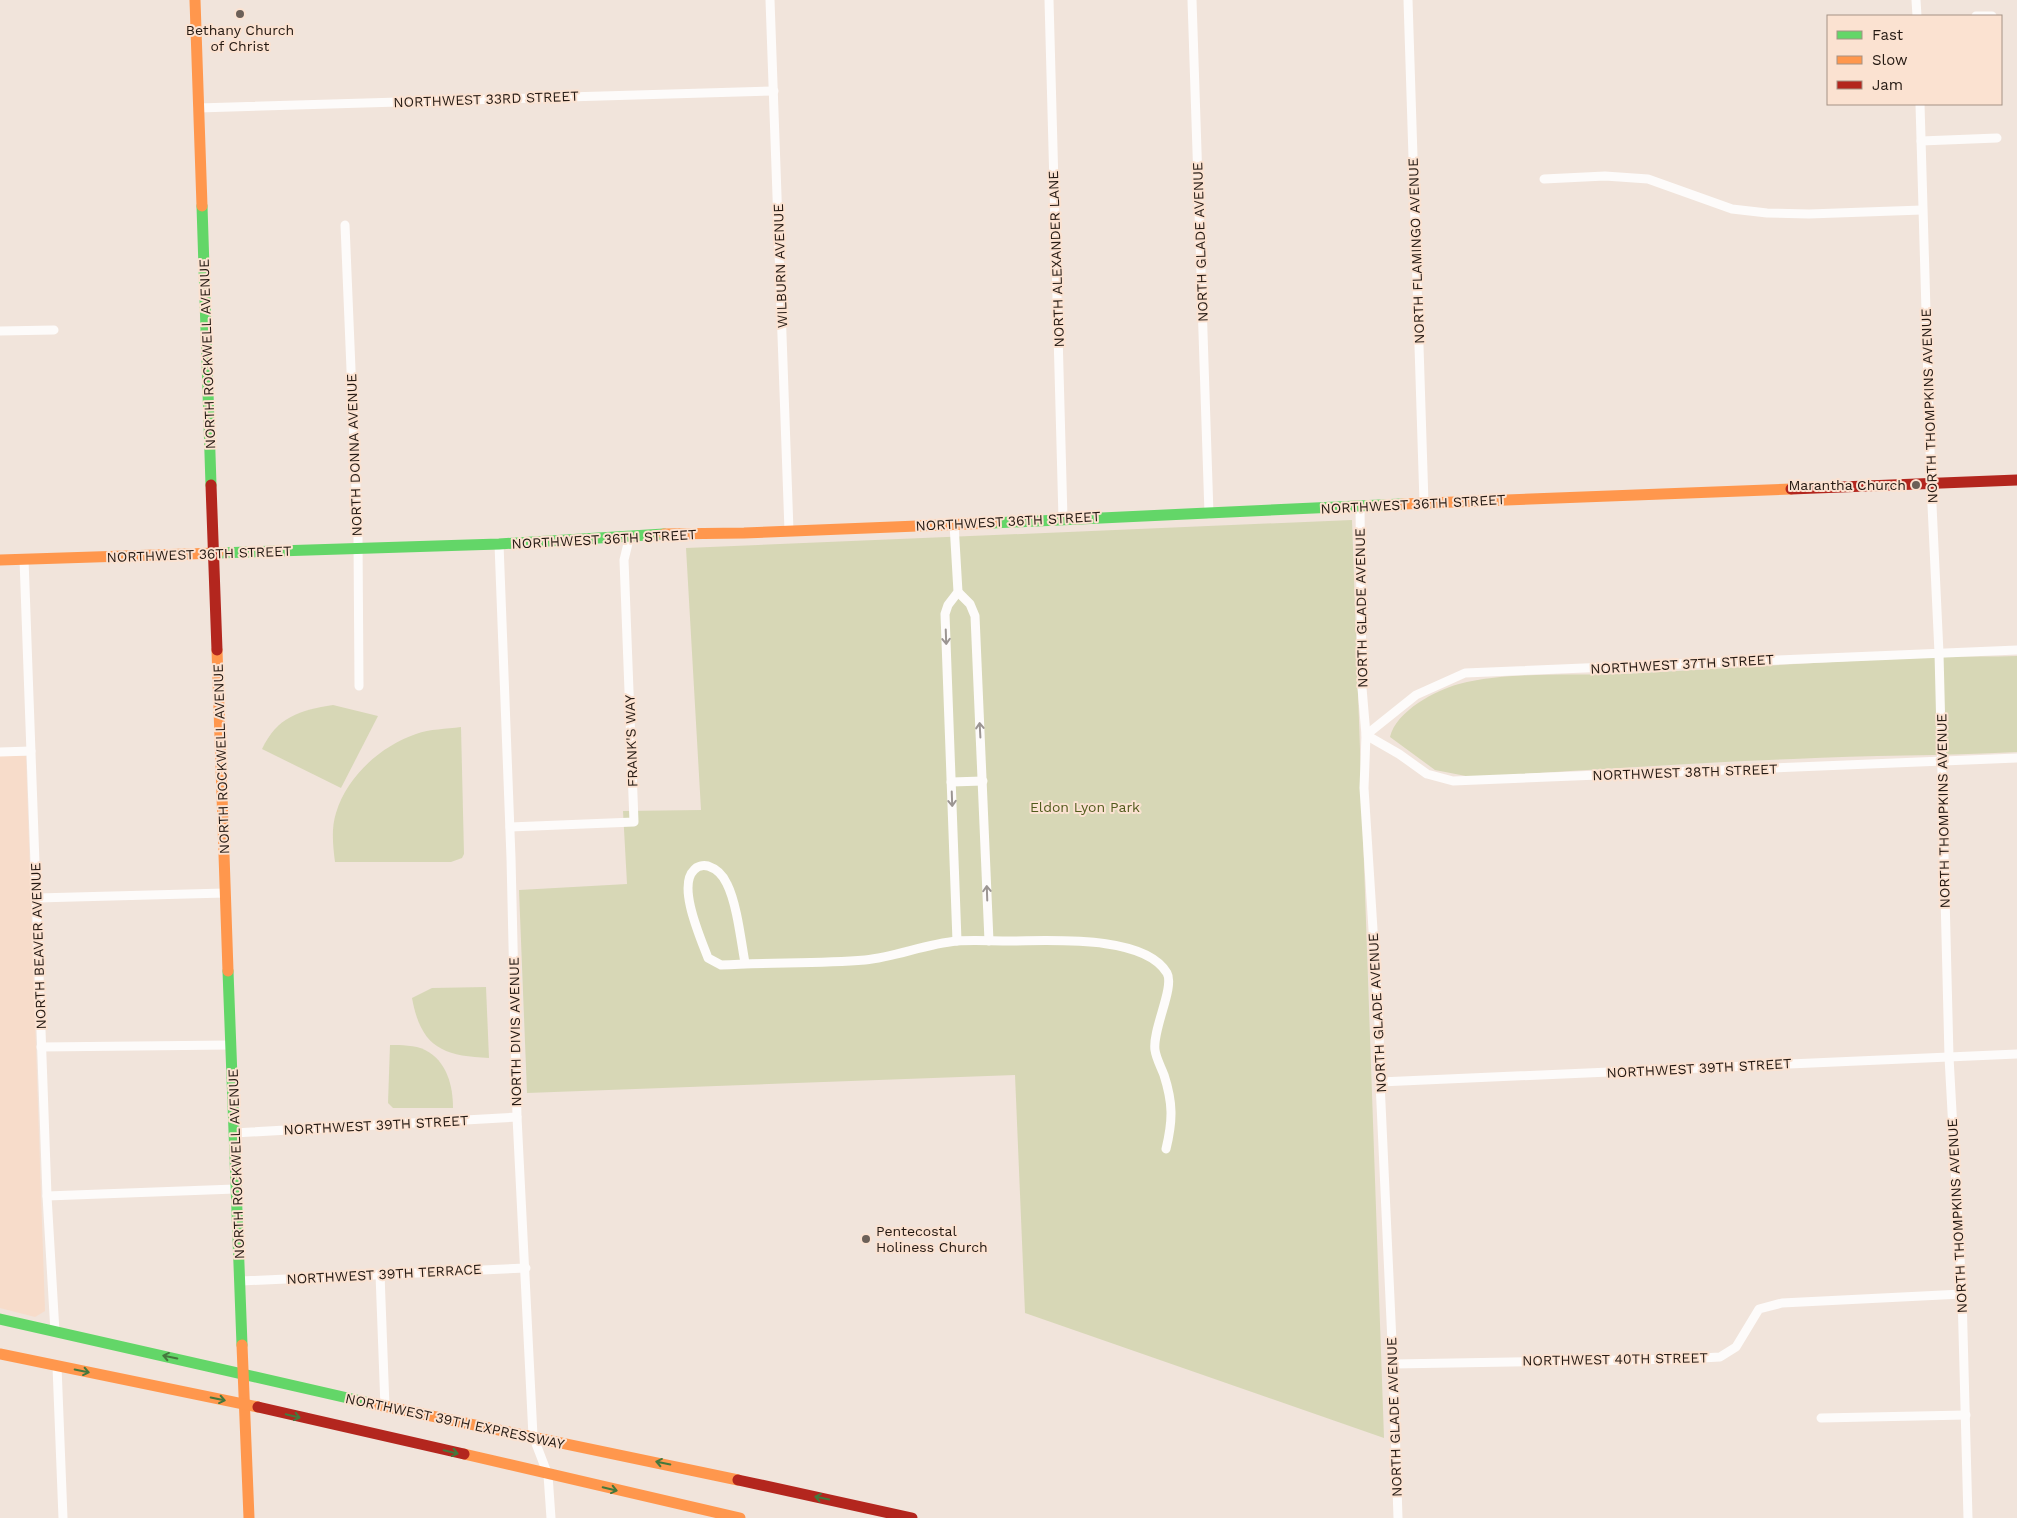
<svg xmlns="http://www.w3.org/2000/svg" width="2017" height="1518" font-family="'Work Sans',sans-serif">
  <style>
    .built { fill: #f7dcca }
    .green { fill: #d7d7b6 }
    .lines { fill: none; stroke-linecap: round; stroke-linejoin: round }
    .street { stroke: #fdfbfa; stroke-width: 9 }
    .fast { stroke: #63d668; stroke-width: 11 }
    .slow { stroke: #ff974d; stroke-width: 11 }
    .jam { stroke: #b3261e; stroke-width: 11 }
    .oneway { stroke: #9b9592 }
    .oneway2 { stroke: #44783d }
    .poi-dot { fill: #6c6058; stroke: #fbe2d1; stroke-width: 2 }
    .labels { text-anchor: middle; dominant-baseline: central; stroke-width: 4; stroke-linejoin: round; paint-order: stroke }
    .poi-label { font-size: 14px; fill: #241912; stroke: #fbe2d1 }
    .street-label { font-size: 14px; fill: #241912; stroke: #fbe2d1 }
    .park-label { font-size: 14px; fill: #515a1c; stroke: #fbe2d1 }
  </style>
  <rect width="100%" height="100%" fill="#f1e4db"/>
  <polygon class="built" points="0,756 26,756 45,1311 35,1317 0,1308"/>
  <g class="green">
    <polygon points="1352,520 1384,1438 1025,1313 1015,1075 527,1093 519,890 627,884 623,811 701,810 686,548"/>
    <path d="M2017,656V752C1942,756 1868,755 1793,759C1686,763 1578,771 1471,777L1435,770L1390,737C1396,711 1436,690 1459,684C1510,671 1572,676 1625,674C1730,668 1836,661 1941,657C1967,656 1992,657 2017,656Z"/>
    <path d="M333,705L378,716L341,788L262,749C277,717 300,710 333,705Z"/>
    <path d="M461,727L464,854L462,858L451,862H335C333,846 331,829 336,813C347,776 381,746 416,734C430,729 446,729 461,727Z"/>
    <path d="M486,987L489,1058C442,1056 421,1047 412,998L432,988Z"/>
    <path d="M390,1045C401,1045 415,1045 425,1050C447,1061 453,1086 453,1108H393L388,1103Z"/>
  </g>
  <g class="lines">
    <g class="street">
      <polyline points="770,0 789,531"/>
      <polyline points="1049,0 1063,519"/>
      <polyline points="1192,0 1209,514"/>
      <polyline points="1408,0 1424,503"/>
      <polyline points="1916,0 1917,16"/>
      <polyline points="1976,16 1992,16"/>
      <polyline points="1920,104 1931,484 1939,653 1949,1057 1962,1294 1968,1518"/>
      <polyline points="198,108 774,91"/>
      <polyline points="1921,141 1997,138"/>
      <polyline points="1544,179 1605,176 1648,179 1732,209 1767,213 1809,214 1922,210"/>
      <polyline points="345,225 358,538 359,686"/>
      <polyline points="0,331 54,330"/>
      <polyline points="1360,507 1362,688 1366,735 1364,788 1379,1024 1380,1082 1393,1364 1398,1518"/>
      <polyline points="954,524 958,592 948,605 945,614 957,941"/>
      <polyline points="499,544 511,858 517,1117 533,1436 548,1475 551,1518"/>
      <polyline points="24,559 47,1196 55,1332"/>
      <polyline points="958,592 970,604 975,616 989,941"/>
      <polyline points="2017,650 1465,673 1416,695 1366,735 1399,754 1427,774 1453,781 2017,758"/>
      <polyline points="0,752 31,751"/>
      <polyline points="951,782 983,781"/>
      <polyline points="510,827 634,822 624,560 630,535"/>
      <polyline points="37,898 225,893"/>
      <path d="M745,963C741,941 737,904 727,884C723,875 717,869 708,866C703,865 697,866 694,870C677,886 701,939 708,958L721,965C769,962 817,964 865,960C896,957 925,944 957,941C974,940 992,941 1010,941C1049,941 1144,934 1167,973C1175,987 1152,1030 1155,1050C1156,1058 1161,1067 1164,1075C1173,1103 1173,1120 1166,1149"/>
      <polyline points="41,1047 231,1045"/>
      <polyline points="1380,1082 2017,1054"/>
      <polyline points="234,1133 517,1117"/>
      <polyline points="47,1196 235,1189"/>
      <polyline points="380,1274 385,1407"/>
      <polyline points="241,1281 526,1268"/>
      <polyline points="1393,1364 1683,1359 1720,1357 1736,1347 1759,1309 1782,1303 1962,1294"/>
      <polyline points="57,1366 63,1518"/>
      <polyline points="1821,1418 1966,1415"/>
    </g>
    <g class="fast">
      <polyline points="202,206 211,485"/>
      <polyline points="992,523 1402,504"/>
      <polyline points="218,553 499,544 664,534"/>
      <polyline points="228,971 242,1345"/>
      <polyline points="0,1319 374,1404"/>
    </g>
    <g class="slow">
      <polyline points="195,0 202,206"/>
      <polyline points="1402,504 1791,489"/>
      <polyline points="664,534 744,533 992,523"/>
      <polyline points="0,560 218,553"/>
      <polyline points="217,650 228,971"/>
      <polyline points="242,1345 249,1518"/>
      <polyline points="0,1354 258,1407"/>
      <polyline points="374,1404 738,1480"/>
      <polyline points="464,1454 740,1518"/>
    </g>
    <g class="jam">
      <polyline points="211,485 217,650"/>
      <polyline points="1791,489 2017,480"/>
      <polyline points="258,1407 464,1454"/>
      <polyline points="738,1480 912,1518"/>
    </g>
  </g>
  <defs><path id="oneway-shaft" d="M-6 0H5M1.5-3L5.5 0L1.5 3" fill="none" stroke-width="1.6" stroke-linecap="round" stroke-linejoin="round" transform="scale(1.25)"/></defs>
  <g class="oneway">
    <use href="#oneway-shaft" transform="translate(946 637) rotate(88)"/>
    <use href="#oneway-shaft" transform="translate(980 730) rotate(-93)"/>
    <use href="#oneway-shaft" transform="translate(952 799) rotate(88)"/>
    <use href="#oneway-shaft" transform="translate(987 893) rotate(-92)"/>
  </g>
  <g class="oneway2">
    <use href="#oneway-shaft" transform="translate(170 1357) rotate(-168)"/>
    <use href="#oneway-shaft" transform="translate(82 1371) rotate(12)"/>
    <use href="#oneway-shaft" transform="translate(218 1399) rotate(12)"/>
    <use href="#oneway-shaft" transform="translate(293 1416) rotate(13)"/>
    <use href="#oneway-shaft" transform="translate(451 1452) rotate(13)"/>
    <use href="#oneway-shaft" transform="translate(663 1463) rotate(-168)"/>
    <use href="#oneway-shaft" transform="translate(610 1489) rotate(13)"/>
    <use href="#oneway-shaft" transform="translate(822 1498) rotate(-168)"/>
  </g>
  <g class="poi-dot">
    <circle cx="240" cy="14" r="5"/>
    <circle cx="1916" cy="485" r="5"/>
    <circle cx="866" cy="1239" r="5"/>
  </g>
  <g class="labels">
    <g class="poi-label">
      <text x="240" y="30">Bethany Church<tspan x="240" dy="16">of Christ</tspan></text>
      <text x="1906" y="485" text-anchor="end">Marantha Church</text>
      <text x="876" y="1231" text-anchor="start">Pentecostal<tspan x="876" dy="16">Holiness Church</tspan></text>
    </g>
    <g class="street-label">
      <text transform="translate(486 99) rotate(-2)">NORTHWEST 33RD STREET</text>
      <text transform="translate(1200 242) rotate(-92)">NORTH GLADE AVENUE</text>
      <text transform="translate(1416 251) rotate(-92)">NORTH FLAMINGO AVENUE</text>
      <text transform="translate(1056 259) rotate(-92)">NORTH ALEXANDER LANE</text>
      <text transform="translate(780 266) rotate(-92)">WILBURN AVENUE</text>
      <text transform="translate(207 354) rotate(-92)">NORTH ROCKWELL AVENUE</text>
      <text transform="translate(1929 406) rotate(-92)">NORTH THOMPKINS AVENUE</text>
      <text transform="translate(354 455) rotate(-92)">NORTH DONNA AVENUE</text>
      <text transform="translate(1413 504) rotate(-3)">NORTHWEST 36TH STREET</text>
      <text transform="translate(1008 521) rotate(-3)">NORTHWEST 36TH STREET</text>
      <text transform="translate(604 539) rotate(-3)">NORTHWEST 36TH STREET</text>
      <text transform="translate(199 554) rotate(-2)">NORTHWEST 36TH STREET</text>
      <text transform="translate(1361 608) rotate(-91)">NORTH GLADE AVENUE</text>
      <text transform="translate(1682 664) rotate(-3)">NORTHWEST 37TH STREET</text>
      <text transform="translate(631 741) rotate(-92)">FRANK'S WAY</text>
      <text transform="translate(221 759) rotate(-92)">NORTH ROCKWELL AVENUE</text>
      <text transform="translate(1685 772) rotate(-2)">NORTHWEST 38TH STREET</text>
      <text transform="translate(1943 811) rotate(-91)">NORTH THOMPKINS AVENUE</text>
      <text transform="translate(38 946) rotate(-92)">NORTH BEAVER AVENUE</text>
      <text transform="translate(1377 1013) rotate(-93)">NORTH GLADE AVENUE</text>
      <text transform="translate(515 1032) rotate(-91)">NORTH DIVIS AVENUE</text>
      <text transform="translate(1699 1068) rotate(-3)">NORTHWEST 39TH STREET</text>
      <text transform="translate(376 1125) rotate(-3)">NORTHWEST 39TH STREET</text>
      <text transform="translate(236 1164) rotate(-92)">NORTH ROCKWELL AVENUE</text>
      <text transform="translate(1957 1216) rotate(-93)">NORTH THOMPKINS AVENUE</text>
      <text transform="translate(384 1274) rotate(-3)">NORTHWEST 39TH TERRACE</text>
      <text transform="translate(1615 1359) rotate(-1)">NORTHWEST 40TH STREET</text>
      <text transform="translate(1394 1417) rotate(-92)">NORTH GLADE AVENUE</text>
      <text transform="translate(455 1421) rotate(12)">NORTHWEST 39TH EXPRESSWAY</text>
    </g>
    <g class="park-label">
      <text x="1085" y="807">Eldon Lyon Park</text>
    </g>
  </g>
  <rect x="1827" y="15" width="175" height="90" fill="#fbe2d1" stroke="#a59285"/>
  <rect x="1837" y="31" width="25" height="8" fill="#63d668" stroke="#a59285"/>
  <text x="1872" y="40" font-size="15" fill="#241912">Fast</text>
  <rect x="1837" y="56" width="25" height="8" fill="#ff974d" stroke="#a59285"/>
  <text x="1872" y="65" font-size="15" fill="#241912">Slow</text>
  <rect x="1837" y="81" width="25" height="8" fill="#b3261e" stroke="#a59285"/>
  <text x="1872" y="90" font-size="15" fill="#241912">Jam</text>
</svg>
